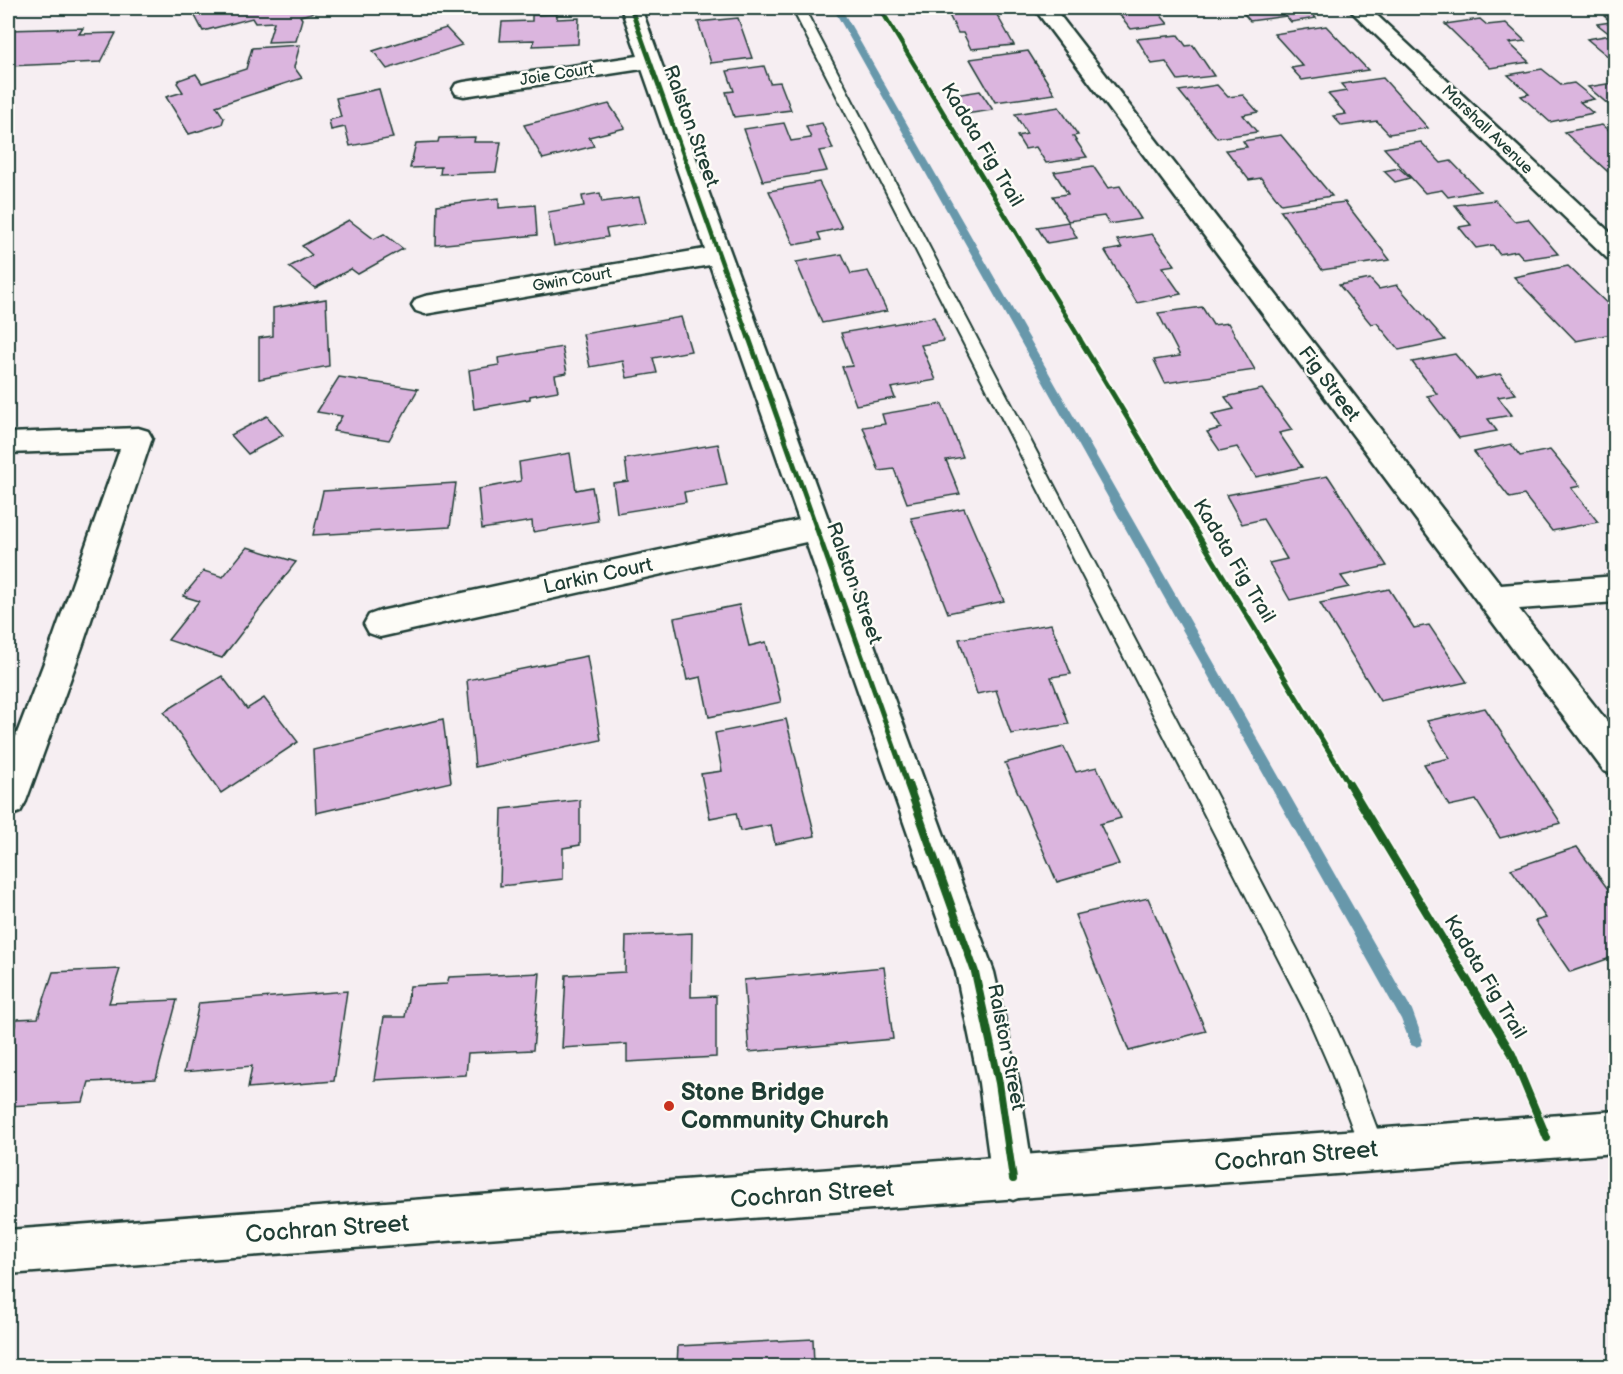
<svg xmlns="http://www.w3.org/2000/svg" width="1623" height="1374" font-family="'Balsamiq Sans',sans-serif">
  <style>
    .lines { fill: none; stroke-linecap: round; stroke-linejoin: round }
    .stream { fill: #6898ab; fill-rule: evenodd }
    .building { fill: #dbb5de; stroke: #1f3d34; stroke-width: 1.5 }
    .service-casing { stroke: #1f3d34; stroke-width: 4 }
    .minor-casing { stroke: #1f3d34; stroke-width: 5 }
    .secondary-casing { stroke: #1f3d34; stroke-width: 5 }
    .service { fill: #fdfcf7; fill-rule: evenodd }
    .minor { fill: #fdfcf7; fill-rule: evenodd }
    .secondary { fill: #fdfcf7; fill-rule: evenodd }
    .cycleway-far2-casing { stroke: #fdfcf7; stroke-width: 7 }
    .cycleway-far1-casing { stroke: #fdfcf7; stroke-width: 9 }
    .cycleway-casing { stroke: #fdfcf7; stroke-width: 11 }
    .cycleway-far2 { stroke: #1b5e20; stroke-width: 4.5 }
    .cycleway-far1 { stroke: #1b5e20; stroke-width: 5 }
    .cycleway { stroke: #1b5e20; stroke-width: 8 }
    .poi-dot { fill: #c8321e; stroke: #fdfcf7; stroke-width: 2 }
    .labels { text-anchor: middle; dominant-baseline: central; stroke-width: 5; stroke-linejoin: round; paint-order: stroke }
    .far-street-label { font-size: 16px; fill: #1f3d34; stroke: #fdfcf7 }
    .street-label { font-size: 20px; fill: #1f3d34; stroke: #fdfcf7 }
    .near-poi-label { font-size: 24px; font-weight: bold; fill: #1f3d34; stroke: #fdfcf7; text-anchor: start }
    .near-street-label { font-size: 24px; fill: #1f3d34; stroke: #fdfcf7 }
  </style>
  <rect width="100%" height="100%" fill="#f6eef2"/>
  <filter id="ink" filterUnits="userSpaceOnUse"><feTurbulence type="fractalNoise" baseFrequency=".0167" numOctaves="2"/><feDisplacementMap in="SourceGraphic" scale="12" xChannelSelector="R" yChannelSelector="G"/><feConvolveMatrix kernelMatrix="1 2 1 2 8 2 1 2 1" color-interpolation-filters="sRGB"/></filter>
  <g filter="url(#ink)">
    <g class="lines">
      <polygon class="stream" points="833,8 841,8 1412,1010 1423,1040 1421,1045 1416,1047 1411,1045 1401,1019"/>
    </g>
    <g class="building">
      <polygon points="218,8 317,8 316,12 300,16 302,19 296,41 268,42 274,22 255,23 252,18 203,31 194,14"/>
      <polygon points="961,8 993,8 1014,45 971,49 963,33 958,33 949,15 965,13"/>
      <polygon points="1114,8 1155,8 1168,24 1131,29"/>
      <polygon points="1239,8 1306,8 1316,18 1291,22 1286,16 1250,21"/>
      <polygon points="1424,8 1455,8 1458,11 1432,15"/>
      <polygon points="557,14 557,19 579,18 578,44 533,46 534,40 500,41 502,22 532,21 532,15"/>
      <polygon points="1616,14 1616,63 1587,39 1611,35 1597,24 1611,22 1604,16"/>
      <polygon points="738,18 752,58 711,63 698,22"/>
      <polygon points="1480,19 1487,25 1506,23 1525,41 1509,43 1529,62 1490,68 1445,24"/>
      <polygon points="1326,26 1368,70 1302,80 1291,68 1303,66 1274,34"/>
      <polygon points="83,28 79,34 116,33 101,62 8,66 8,30"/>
      <polygon points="446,28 462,45 387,69 373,51"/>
      <polygon points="1178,35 1186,46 1193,45 1214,76 1178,80 1166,62 1152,64 1137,39"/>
      <polygon points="300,45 294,67 302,78 216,106 224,118 222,124 189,134 166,97 183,92 177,83 179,80 196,74 202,83 246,69 252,48"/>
      <polygon points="1028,51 1055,94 995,102 970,59"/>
      <polygon points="764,66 770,83 780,82 791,110 734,117 726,92 734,91 727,71"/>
      <polygon points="1542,69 1562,85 1574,83 1594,99 1580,102 1593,113 1550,122 1521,96 1529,94 1508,75"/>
      <polygon points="1383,78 1428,128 1389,134 1377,121 1342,126 1333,116 1346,114 1328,94 1347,91 1341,84"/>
      <polygon points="1613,83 1616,85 1616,111 1588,87"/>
      <polygon points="1217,85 1228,97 1243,95 1258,112 1243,115 1257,132 1217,138 1179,91"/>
      <polygon points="379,89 393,138 350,146 345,127 331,130 329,120 341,117 336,98"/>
      <polygon points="980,91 993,110 959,115 948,96"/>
      <polygon points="609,104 625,128 589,137 594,146 543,159 524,125"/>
      <polygon points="1059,107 1078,135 1073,136 1087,157 1046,163 1036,147 1025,149 1017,136 1027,134 1015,114"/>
      <polygon points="784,123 791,141 811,138 806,126 822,123 833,149 819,151 827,171 763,181 744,129"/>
      <polygon points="1602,125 1616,137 1616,179 1564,132"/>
      <polygon points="1281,135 1332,196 1281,204 1261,178 1249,180 1226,150 1247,147 1243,141"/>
      <polygon points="475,137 474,142 501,142 496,172 440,174 441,167 410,168 416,143 438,142 439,138"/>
      <polygon points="1421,142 1441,163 1451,161 1480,191 1448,197 1442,190 1425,193 1384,148"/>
      <polygon points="1093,166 1108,188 1120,186 1141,219 1109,224 1104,216 1068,221 1053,196 1068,194 1054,172"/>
      <polygon points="1399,168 1410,178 1395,182 1384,171"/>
      <polygon points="819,182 842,228 818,233 821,240 794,245 769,191"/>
      <polygon points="600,193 602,202 639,197 646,223 606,229 608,237 554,246 548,212 584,206 582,196"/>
      <polygon points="499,198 499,208 535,205 537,235 436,245 437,205"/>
      <polygon points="1495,200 1514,221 1528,219 1558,254 1524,259 1517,251 1499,254 1493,245 1476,248 1459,227 1471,225 1455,205"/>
      <polygon points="1345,202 1390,260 1322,270 1280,210"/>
      <polygon points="349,220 374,239 384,234 403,249 358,274 351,269 315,288 289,267 312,255 302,246"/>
      <polygon points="1068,222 1077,238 1047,243 1037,227"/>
      <polygon points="1152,234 1175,265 1162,267 1181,294 1137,303 1105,251 1122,248 1117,240"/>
      <polygon points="842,254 851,274 868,271 887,311 822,323 796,262"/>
      <polygon points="1568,266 1616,312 1616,333 1576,341 1514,277"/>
      <polygon points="1370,279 1379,289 1397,285 1445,340 1399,350 1377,323 1371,324 1339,285"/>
      <polygon points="326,299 329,366 259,379 259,338 273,336 273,308"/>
      <polygon points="1202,307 1213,325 1228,323 1255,370 1165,383 1154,360 1180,356 1158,313"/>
      <polygon points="681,317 691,351 653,358 657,373 627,378 623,361 590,367 583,334"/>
      <polygon points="934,317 944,341 921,345 936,380 891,388 895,398 856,405 842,367 853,366 841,333"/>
      <polygon points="562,347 567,373 555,375 558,391 530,396 530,399 474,409 469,370 499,365 498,358"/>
      <polygon points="1455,354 1476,379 1500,374 1516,394 1498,397 1512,415 1488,419 1497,431 1459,438 1427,396 1437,394 1412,362"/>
      <polygon points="339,377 418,389 389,440 333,431 342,416 317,412"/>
      <polygon points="1262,389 1292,430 1279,433 1302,467 1256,477 1237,447 1220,451 1207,432 1221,428 1212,414 1234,409 1225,397"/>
      <polygon points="942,404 963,457 946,460 960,494 907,503 894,469 879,471 863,427 885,424 882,414"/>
      <polygon points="267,416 283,435 248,454 231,435"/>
      <polygon points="718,444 727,485 684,492 686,502 617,513 613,483 628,481 625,459"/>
      <polygon points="1511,444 1520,456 1550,450 1580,486 1571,488 1598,522 1552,531 1524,495 1510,498 1474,452"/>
      <polygon points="570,453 576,490 592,487 598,521 533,532 532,521 482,529 478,489 521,481 519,462"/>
      <polygon points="1328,476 1387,566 1341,576 1349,587 1290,600 1269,563 1287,559 1263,519 1242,524 1226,495"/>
      <polygon points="456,483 450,527 313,535 323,491"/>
      <polygon points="964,508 1004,601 948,613 911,518"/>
      <polygon points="247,547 296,562 222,658 168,640 199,601 183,596 204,571 223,577"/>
      <polygon points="1389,589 1414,628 1429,625 1467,682 1380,701 1320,603"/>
      <polygon points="739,605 749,646 766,642 781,702 709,717 701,677 687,680 674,618"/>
      <polygon points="1051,624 1071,674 1051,677 1069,724 1011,734 996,690 977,694 959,639"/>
      <polygon points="587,656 601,740 475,767 467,680"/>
      <polygon points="222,676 247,709 264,698 298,742 221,793 164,712"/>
      <polygon points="1485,708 1561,823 1500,838 1476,800 1449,806 1424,764 1450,758 1427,721"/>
      <polygon points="443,719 451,782 316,813 313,750"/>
      <polygon points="786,719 815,836 775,844 771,825 740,831 736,813 710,818 701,774 722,771 715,733"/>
      <polygon points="1064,747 1076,772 1097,767 1121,818 1100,824 1119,864 1057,882 1005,763"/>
      <polygon points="580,800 580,845 563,848 563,879 500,886 502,809"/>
      <polygon points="1577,847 1616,900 1616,956 1570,972 1535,921 1546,918 1511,869"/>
      <polygon points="1148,898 1206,1031 1129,1051 1075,915"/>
      <polygon points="692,933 691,997 716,996 716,1057 627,1062 627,1044 562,1048 566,975 625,972 626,936"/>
      <polygon points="884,967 893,1039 749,1052 744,980"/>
      <polygon points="120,969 109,1003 177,1000 156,1079 89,1082 83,1102 8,1106 8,1047 17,1019 38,1018 53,972"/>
      <polygon points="540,973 533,1050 468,1053 466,1075 374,1080 384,1017 405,1017 410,986 447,984 449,977"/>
      <polygon points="347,991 334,1081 248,1088 252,1066 184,1072 199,1003"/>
      <polygon points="813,1339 814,1366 677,1366 678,1346"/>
    </g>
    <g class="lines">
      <defs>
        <polygon id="service" points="792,8 804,8 1322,997 1353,1065 1385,1150 1382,1159 1373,1162 1364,1159 1330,1068 1306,1013"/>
        <g id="minor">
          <polygon points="621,8 641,8 994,972 1019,1083 1034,1179 1028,1194 1013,1200 998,1194 992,1179 979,1083 956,972 806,542 380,637 369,633 364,624 369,615 380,611 799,520 710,265 425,314 416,311 412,305 416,299 425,296 705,249 642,69 464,96 456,94 453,89 456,84 464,82 638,56"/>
          <polygon points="1034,8 1054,8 1501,585 1616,576 1616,602 1519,609 1616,733 1616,775 1604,771"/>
          <polygon points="1348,8 1369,8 1616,238 1616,260 1607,258"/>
          <polygon points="138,428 148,431 152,438 82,647 26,801 20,812 8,817 8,757 50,647 120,449 8,453 8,433"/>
        </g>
        <polygon id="secondary" points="1616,1111 1616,1153 8,1274 8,1230"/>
      </defs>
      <use href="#service" class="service-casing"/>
      <use href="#minor" class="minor-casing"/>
      <use href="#secondary" class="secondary-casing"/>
      <use href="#service" class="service"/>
      <use href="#minor" class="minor"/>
      <use href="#secondary" class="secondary"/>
      <defs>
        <g id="cycleway-far2">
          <polyline points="631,8 749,339"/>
          <polyline points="880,8 1080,339"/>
        </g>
        <g id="cycleway-far1">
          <polyline points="749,338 908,786"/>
          <polyline points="1079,338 1350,786"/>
        </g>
        <g id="cycleway">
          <polyline points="908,784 975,972 999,1083 1013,1179"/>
          <polyline points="1349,784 1512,1054 1547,1138"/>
        </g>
      </defs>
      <use href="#cycleway-far2" class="cycleway-far2-casing"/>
      <use href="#cycleway-far1" class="cycleway-far1-casing"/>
      <use href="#cycleway" class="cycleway-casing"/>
      <use href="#cycleway-far2" class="cycleway-far2"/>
      <use href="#cycleway-far1" class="cycleway-far1"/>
      <use href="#cycleway" class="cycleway"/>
    </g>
  </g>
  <circle class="poi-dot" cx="669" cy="1106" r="6"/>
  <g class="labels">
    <g class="far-street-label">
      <text transform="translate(557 75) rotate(-9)">Joie Court</text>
      <text transform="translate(1487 130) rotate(44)">Marshall Avenue</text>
      <text transform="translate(572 280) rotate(-10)">Gwin Court</text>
    </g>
    <g class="street-label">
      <text transform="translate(691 126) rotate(70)">Ralston Street</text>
      <text transform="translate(982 145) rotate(59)">Kadota Fig Trail</text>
      <text transform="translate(1329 384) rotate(53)">Fig Street</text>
      <text transform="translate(1234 561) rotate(59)">Kadota Fig Trail</text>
      <text transform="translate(598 576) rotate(-12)">Larkin Court</text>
      <text transform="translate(854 583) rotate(70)">Ralston Street</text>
      <text transform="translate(1485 977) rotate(59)">Kadota Fig Trail</text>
      <text transform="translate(1006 1047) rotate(79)">Ralston Street</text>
    </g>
    <g class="near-poi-label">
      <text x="681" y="1092">Stone Bridge<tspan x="681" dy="28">Community Church</tspan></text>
    </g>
    <g class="near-street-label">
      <text transform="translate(1296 1156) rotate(-5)">Cochran Street</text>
      <text transform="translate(812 1194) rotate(-4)">Cochran Street</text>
      <text transform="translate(327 1229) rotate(-4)">Cochran Street</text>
    </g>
  </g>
  <rect width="1623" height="1374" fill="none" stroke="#fdfcf7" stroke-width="30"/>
  <rect x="15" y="15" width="1593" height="1344" fill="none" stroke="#1f3d34" stroke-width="2" filter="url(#ink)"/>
</svg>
